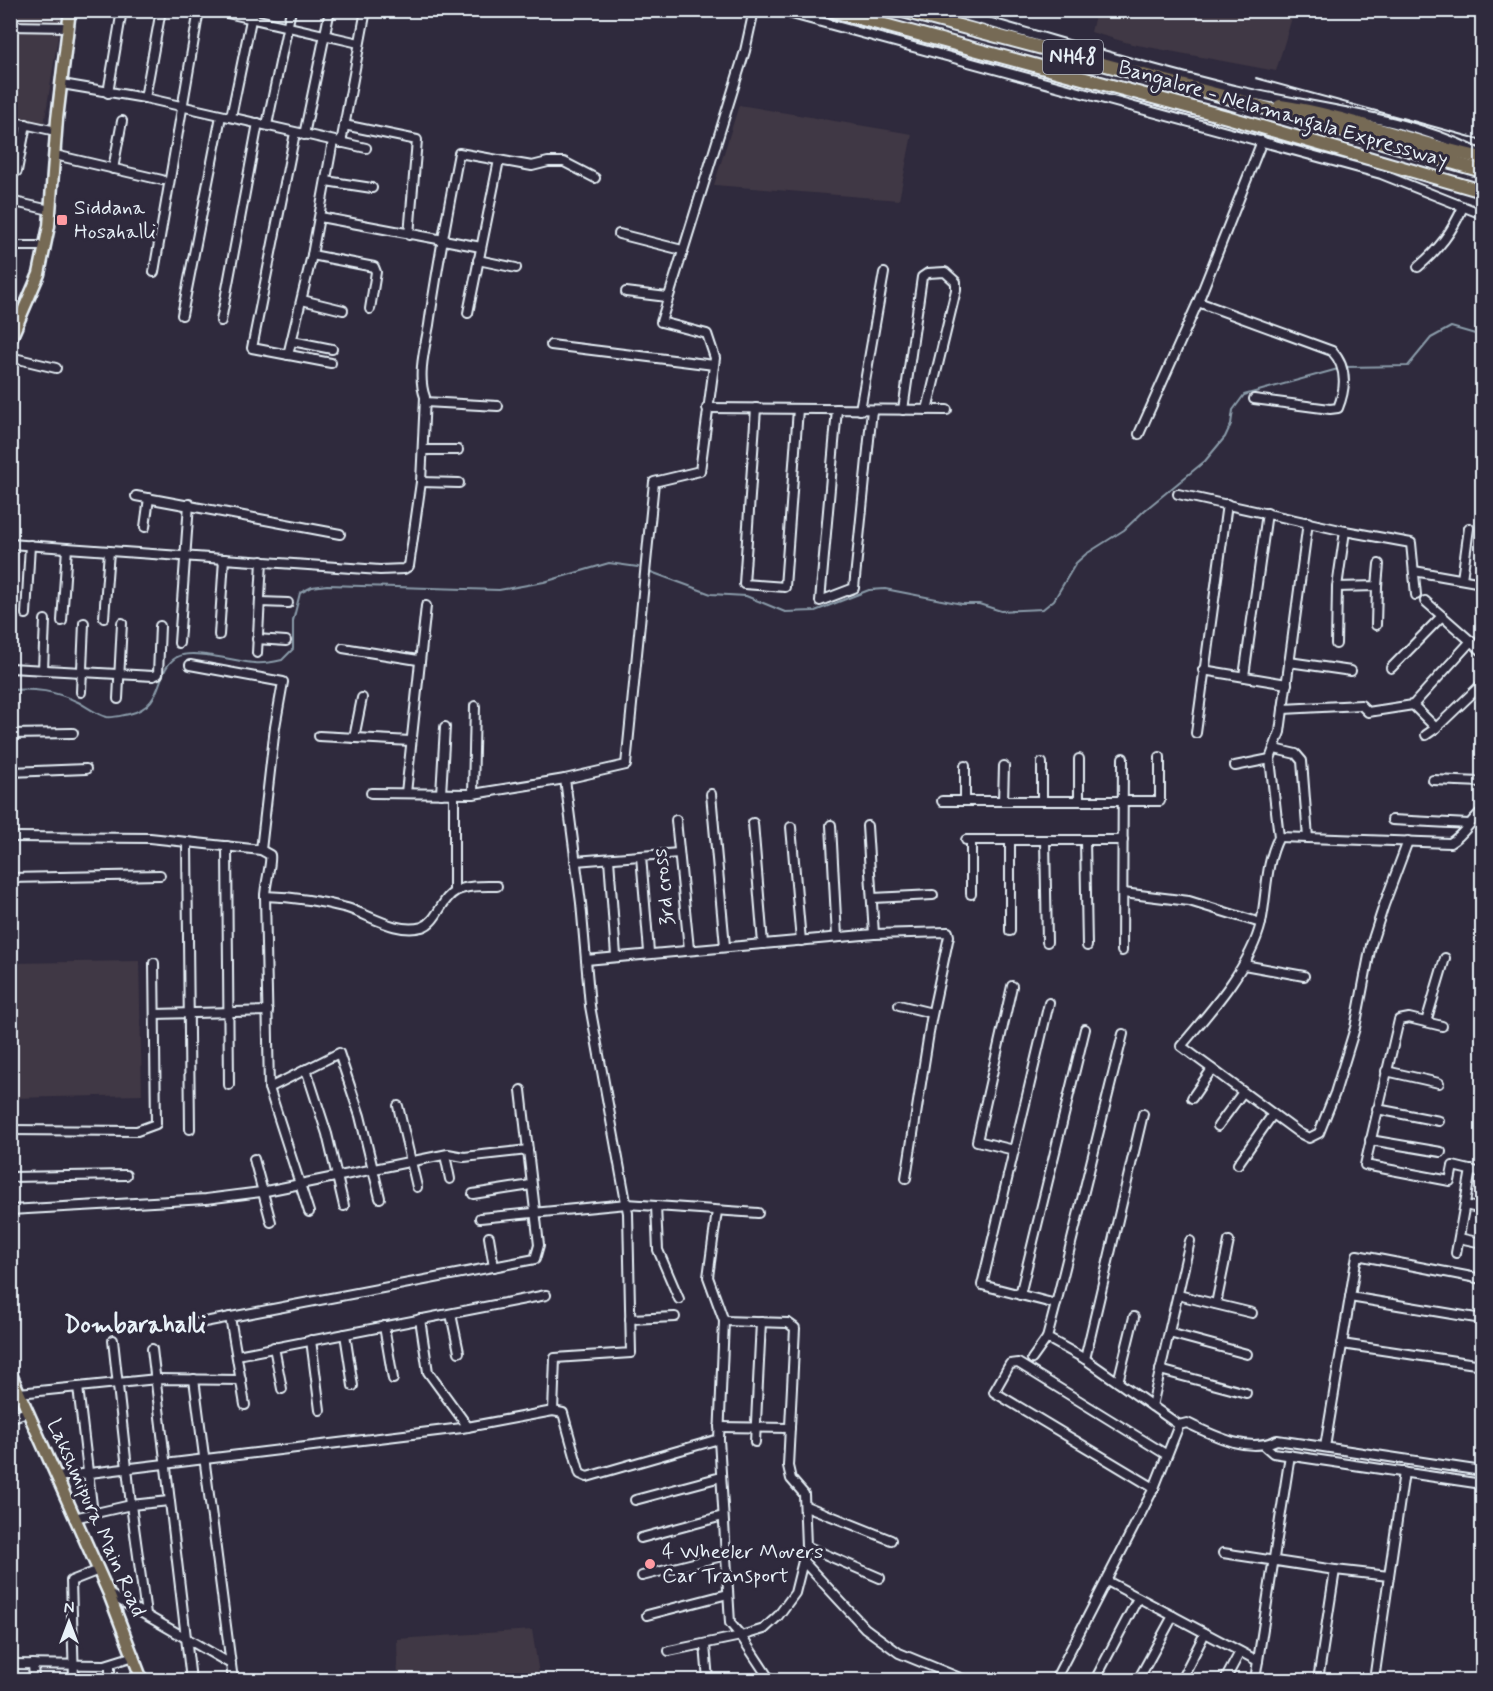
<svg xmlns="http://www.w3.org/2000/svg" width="1493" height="1691" font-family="Mynerve,sans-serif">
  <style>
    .built { fill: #403844 }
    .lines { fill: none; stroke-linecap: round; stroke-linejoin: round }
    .stream { stroke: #8a9ba9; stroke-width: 2 }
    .minor-casing { stroke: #e8f1f8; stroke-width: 12 }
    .major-casing { stroke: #e8f1f8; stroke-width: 15 }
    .highway-casing { stroke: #e8f1f8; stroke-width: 16 }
    .minor { stroke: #2f2a3d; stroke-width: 8 }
    .major { stroke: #766a55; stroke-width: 10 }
    .highway { stroke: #766a55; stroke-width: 12 }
    .rail { stroke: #e8f1f8; stroke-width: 2 }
    .poi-dot { fill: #ff9aa2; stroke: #2f2a3d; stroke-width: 2 }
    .labels { text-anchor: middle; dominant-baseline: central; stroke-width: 6; stroke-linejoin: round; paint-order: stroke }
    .shield { fill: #2f2a3d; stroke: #b0b5c0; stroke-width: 1.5 }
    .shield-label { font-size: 20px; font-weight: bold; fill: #e8f1f8 }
    .street-label { font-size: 21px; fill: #e8f1f8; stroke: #2f2a3d }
    .poi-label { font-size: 21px; fill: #e8f1f8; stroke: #2f2a3d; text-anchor: start }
    .quarter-label { font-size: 24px; font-weight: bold; fill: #e8f1f8; stroke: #2f2a3d }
  </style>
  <rect width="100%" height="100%" fill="#2f2a3d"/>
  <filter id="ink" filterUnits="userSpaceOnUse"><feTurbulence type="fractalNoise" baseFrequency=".0167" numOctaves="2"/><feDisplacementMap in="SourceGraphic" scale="12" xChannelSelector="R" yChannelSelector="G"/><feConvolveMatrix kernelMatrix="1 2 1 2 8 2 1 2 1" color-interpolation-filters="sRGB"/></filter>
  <g filter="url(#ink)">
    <g class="built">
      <polygon points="11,11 62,11 44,125 11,118"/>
      <polygon points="1096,11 1096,10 1294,11 1276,71 1132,44 1091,32"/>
      <polygon points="739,105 912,134 899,200 714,185"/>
      <polygon points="139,961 142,1095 11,1098 11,963"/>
      <polygon points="532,1630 540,1680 398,1680 397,1639"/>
    </g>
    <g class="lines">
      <g class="stream">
        <polyline points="1344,367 1408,366 1431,338 1451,327 1482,336"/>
        <polyline points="651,572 711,594 746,596 785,612 815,611 869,590 885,589 962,604 979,604 1001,611 1043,609 1054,600 1076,563 1086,554 1124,530 1145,510 1205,461 1225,437 1231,424 1233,410 1244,395 1338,369"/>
        <path d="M10,690C35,688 55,691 78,702C86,706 97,715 107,717C113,718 123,715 129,714C167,705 153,671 177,657C194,648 236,662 255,663C264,664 273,662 282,660L293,649V621L300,593L312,587L327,585L499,590L544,582L609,563L638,567"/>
      </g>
      <defs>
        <g id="minor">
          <polyline points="214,10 359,43"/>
          <polyline points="777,10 1381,174 1482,214"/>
          <path d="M945,10C1041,36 1137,67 1234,90C1314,109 1401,115 1476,152"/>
          <polyline points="10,26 68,27"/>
          <polyline points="62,84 145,98 366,148"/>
          <polyline points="108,93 122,10"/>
          <polyline points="145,98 161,10"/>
          <polyline points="231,117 253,10"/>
          <polyline points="10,121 56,131"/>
          <polyline points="267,125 291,10"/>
          <polyline points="344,125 417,140 409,235"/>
          <polyline points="295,133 252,348 331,363"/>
          <polyline points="304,135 330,10"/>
          <polyline points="341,143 366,10"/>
          <polyline points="55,155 162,180"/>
          <polyline points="113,169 122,121"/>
          <polyline points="10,170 17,171 26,124"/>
          <polyline points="326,181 372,188"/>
          <polyline points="10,201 50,210"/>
          <polyline points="320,217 481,247"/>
          <polyline points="619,234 682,250"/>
          <polyline points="10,246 45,246"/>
          <polyline points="312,255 374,267 376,272 370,309"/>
          <polyline points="478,260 516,268"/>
          <path d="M1418,267C1439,249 1452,232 1463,207"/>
          <polyline points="154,272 199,10"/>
          <polyline points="626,292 667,297"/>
          <polyline points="302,300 343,310"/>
          <path d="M1198,302L1332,351C1347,367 1346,388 1338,408L1330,409L1254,399"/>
          <polyline points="468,313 499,160"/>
          <polyline points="182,315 221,116"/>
          <polyline points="221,321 258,123"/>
          <polyline points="292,341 332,349"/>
          <polyline points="551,345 714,365"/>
          <polyline points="288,355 312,255 333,141"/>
          <polyline points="10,357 56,368"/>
          <polyline points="425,402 498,406"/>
          <polyline points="707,408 947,410"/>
          <polyline points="756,408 744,584 785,587 798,409"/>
          <polyline points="837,409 820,601 854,588 872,410"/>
          <polyline points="860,410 884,273"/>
          <polyline points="903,410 922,277 928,273 945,272 956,282 956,290 927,410"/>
          <polyline points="1139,434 1198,302 1262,141"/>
          <polyline points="423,450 458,450"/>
          <polyline points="421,482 459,483"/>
          <polyline points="1178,494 1345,531 1411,543 1416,595"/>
          <polyline points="136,496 340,534"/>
          <path d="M1308,522L1280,732L1270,759L1279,837L1450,843C1464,835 1470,821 1482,811"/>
          <polyline points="145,527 149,498"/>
          <path d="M10,544L380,570L404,569L409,566L421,482L425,397C417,376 425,347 429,325C437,267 448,210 459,153L532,166L548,162H564L595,178"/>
          <polyline points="1414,571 1482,583"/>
          <polyline points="1462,579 1469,528"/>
          <polyline points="1337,587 1377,586 1379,564"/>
          <polyline points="1425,601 1482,651"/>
          <polyline points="260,602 288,603"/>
          <polyline points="26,614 30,545"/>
          <polyline points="104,618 109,551"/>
          <polyline points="62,621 67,548"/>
          <polyline points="1376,625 1377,586"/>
          <polyline points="219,635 224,559"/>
          <polyline points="257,639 286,641"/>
          <polyline points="179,643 189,504"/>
          <polyline points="1336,644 1337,587 1345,531"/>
          <polyline points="343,648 418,660"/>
          <polyline points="257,653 262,561"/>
          <polyline points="1289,662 1351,671"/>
          <polyline points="190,665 283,682 275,727 261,850"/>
          <polyline points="10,668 153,676 158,674 160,626"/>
          <polyline points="1391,668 1442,616"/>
          <polyline points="43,670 45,620"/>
          <polyline points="1203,670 1287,684"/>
          <polyline points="1244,676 1267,513"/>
          <polyline points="81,692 84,623"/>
          <polyline points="118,699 122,623"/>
          <polyline points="1413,705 1471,641"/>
          <polyline points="1283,709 1361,705 1368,712 1413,705 1436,728 1482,684"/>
          <polyline points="1196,733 1227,504"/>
          <polyline points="10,734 73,733"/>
          <polyline points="1426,735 1436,728"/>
          <polyline points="319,736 411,741"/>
          <polyline points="354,738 362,698"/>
          <polyline points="1275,749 1296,754 1302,761 1308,838"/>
          <polyline points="1079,759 1079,801"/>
          <polyline points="1042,763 1042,801"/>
          <polyline points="1235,766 1270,759"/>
          <polyline points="10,772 86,769"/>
          <polyline points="1433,780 1482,782"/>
          <polyline points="371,793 473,794 565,779"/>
          <polyline points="406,793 426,606"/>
          <polyline points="441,794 445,727"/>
          <polyline points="454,794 454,891"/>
          <polyline points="473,794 475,706"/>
          <polyline points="711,794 725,946"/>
          <polyline points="942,801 1160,801 1160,757"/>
          <polyline points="965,801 965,766"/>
          <polyline points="1003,801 1004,766"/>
          <polyline points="676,820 689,949"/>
          <polyline points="1392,820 1469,824"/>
          <polyline points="753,823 763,944"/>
          <polyline points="831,825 837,937"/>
          <polyline points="867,826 874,934"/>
          <polyline points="791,827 801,941"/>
          <path d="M10,837L150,838L261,850L270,855C272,862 265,885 265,896C292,897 321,901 347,908C370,915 396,934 422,927C438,922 441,898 456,891C468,885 484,886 497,886"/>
          <path d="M1279,837C1265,864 1267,894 1261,923C1251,966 1210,1012 1181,1046L1299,1133L1309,1138L1319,1133L1335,1093L1355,1028L1371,945L1384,905L1408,841"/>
          <polyline points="966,840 1123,840"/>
          <polyline points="971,840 971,894"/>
          <polyline points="1010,840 1010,931"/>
          <polyline points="1045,840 1047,942"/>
          <polyline points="1085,840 1087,946"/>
          <polyline points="187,842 190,1129"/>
          <polyline points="227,846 229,1085"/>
          <polyline points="641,856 649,952"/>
          <polyline points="609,859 616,956"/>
          <polyline points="575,861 679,853"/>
          <polyline points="10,878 160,875"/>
          <polyline points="1123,893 1189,901 1261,923"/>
          <polyline points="265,896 269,1088 309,1212"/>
          <polyline points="873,898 933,895"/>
          <polyline points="1122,951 1123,758"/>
          <polyline points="586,960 874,934 948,932 949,936 931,1020 906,1178"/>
          <polyline points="1244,965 1304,976"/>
          <polyline points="1012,986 977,1141 1014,1150"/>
          <polyline points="1049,1003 982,1285 1056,1304 1123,1034"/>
          <polyline points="899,1005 932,1013"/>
          <polyline points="155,1014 268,1011"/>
          <polyline points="1426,1022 1445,958"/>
          <polyline points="1442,1026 1409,1018 1399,1020 1365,1165 1450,1181 1453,1166 1482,1173"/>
          <polyline points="306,1069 327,1134 344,1206"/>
          <polyline points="1386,1071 1439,1083"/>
          <polyline points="269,1088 339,1053 360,1116 380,1198"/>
          <polyline points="1192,1098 1212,1069"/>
          <polyline points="398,1106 417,1187"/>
          <polyline points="1377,1109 1439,1121"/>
          <polyline points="1218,1126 1243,1092"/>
          <polyline points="10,1130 137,1131 156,1124 154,963"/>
          <polyline points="1370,1140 1441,1152"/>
          <polyline points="445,1155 450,1179"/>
          <polyline points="254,1159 271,1222"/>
          <polyline points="1238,1164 1273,1114"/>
          <polyline points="10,1177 126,1175"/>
          <polyline points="473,1194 531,1185"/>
          <polyline points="1465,1205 1482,1209"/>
          <polyline points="656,1206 658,1250 679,1299"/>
          <polyline points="10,1210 206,1199 261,1192 448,1154 464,1157 528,1150"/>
          <polyline points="480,1218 627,1204 758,1213"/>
          <polyline points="489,1237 494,1267"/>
          <polyline points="1459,1238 1482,1243"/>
          <polyline points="1456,1253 1471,1170"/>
          <polyline points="1020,1295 1085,1029"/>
          <polyline points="1178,1295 1252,1313"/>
          <polyline points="1350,1297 1482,1319"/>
          <polyline points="1056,1304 1047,1338 1085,1359 1179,1425 1154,1488 994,1392 1010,1364 1018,1363 1167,1455"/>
          <polyline points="1216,1304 1229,1241"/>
          <polyline points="451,1314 459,1352"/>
          <polyline points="230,1317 245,1405"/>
          <polyline points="420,1319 428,1372 468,1427"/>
          <polyline points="630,1319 675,1317"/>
          <polyline points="724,1321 788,1323 795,1328 788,1466 791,1479 804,1494 806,1546 880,1578"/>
          <polyline points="194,1324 535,1259 539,1245 521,1090"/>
          <polyline points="384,1326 393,1379"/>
          <polyline points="1169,1333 1247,1354"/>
          <polyline points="345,1334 353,1386"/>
          <polyline points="113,1340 131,1505 169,1501"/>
          <polyline points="311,1340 320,1410"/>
          <polyline points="1342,1344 1482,1365"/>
          <polyline points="274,1347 282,1389"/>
          <polyline points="152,1349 191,1680"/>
          <polyline points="237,1355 546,1295"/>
          <polyline points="1032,1359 1047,1338"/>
          <polyline points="1085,1359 1143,1114"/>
          <polyline points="1160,1370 1246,1393"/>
          <polyline points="194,1379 233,1680"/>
          <polyline points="1118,1382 1134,1317"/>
          <polyline points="78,1387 93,1514"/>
          <polyline points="19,1393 157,1379 241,1380"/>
          <polyline points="1152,1406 1190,1241"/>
          <polyline points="553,1411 563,1413 580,1474 587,1477 719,1439"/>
          <polyline points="10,1418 27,1412"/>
          <path d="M1179,1425L1187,1423C1213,1435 1248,1454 1277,1440L1482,1471"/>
          <polyline points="719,1427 790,1428"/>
          <polyline points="755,1442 761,1322"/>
          <polyline points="1265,1446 1273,1453 1482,1484"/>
          <polyline points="1325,1447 1357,1255 1482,1279"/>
          <polyline points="57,1477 462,1428 553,1411 555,1358 631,1353 628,1213 590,1006 581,903 565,779 626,765 654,482 700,471 715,358 707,334 661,322 745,51 754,10"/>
          <polyline points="635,1500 721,1477"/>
          <polyline points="806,1506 891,1540"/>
          <polyline points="74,1518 131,1505 146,1614"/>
          <polyline points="641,1538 723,1516"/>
          <polyline points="1223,1553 1335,1570 1318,1680"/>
          <polyline points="1335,1570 1389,1576"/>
          <polyline points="642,1576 726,1555"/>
          <polyline points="1107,1581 1258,1661"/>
          <polyline points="109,1594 231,1664"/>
          <polyline points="647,1615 728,1594"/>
          <polyline points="705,1645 708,1680"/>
          <polyline points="669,1651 741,1636 730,1623 719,1439 724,1321 708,1277 717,1211"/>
          <polyline points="10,1664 105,1665 134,1656"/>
          <polyline points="33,1664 34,1680"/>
          <polyline points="110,1664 110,1680"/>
          <polyline points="74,1680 71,1581 99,1570"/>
          <polyline points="770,1680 741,1636 764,1629 778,1616 795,1593 803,1561 865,1628 899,1653 965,1680"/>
          <polyline points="1055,1680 1154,1488"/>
          <polyline points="1095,1680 1138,1598"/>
          <polyline points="1138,1680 1173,1616"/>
          <polyline points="1181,1680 1205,1633"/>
          <polyline points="1225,1680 1240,1652"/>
          <polyline points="1255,1680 1290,1455"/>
          <polyline points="1374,1680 1404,1472"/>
        </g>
        <g id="major">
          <polyline points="10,341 39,274 49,226 57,119 70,10"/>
          <polyline points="10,1372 109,1594 142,1680"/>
        </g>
        <g id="highway">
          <polyline points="829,10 1227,117 1482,191"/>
          <polyline points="899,10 1234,99 1482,171"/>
          <path d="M1280,106C1349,116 1414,144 1482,158"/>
        </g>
      </defs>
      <use href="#minor" class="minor-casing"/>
      <use href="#major" class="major-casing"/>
      <use href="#highway" class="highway-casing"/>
      <use href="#minor" class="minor"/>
      <use href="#major" class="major"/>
      <use href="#highway" class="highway"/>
      <polyline class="rail" points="1256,78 1482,140"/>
    </g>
  </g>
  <g class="poi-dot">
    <rect x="56" y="214" width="12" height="12" rx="3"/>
    <circle cx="650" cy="1564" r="6"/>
  </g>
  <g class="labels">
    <rect class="shield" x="1043" y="40" width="60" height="34" rx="4.5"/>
    <g class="shield-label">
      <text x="1073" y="57">NH48</text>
    </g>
    <g class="street-label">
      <text transform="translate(1283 114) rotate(16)">Bangalore - Nelamangala Expressway</text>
      <text transform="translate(664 887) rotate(-96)">3rd cross</text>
      <text transform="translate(96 1518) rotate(66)">Lakshmipura Main Road</text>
    </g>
    <g class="poi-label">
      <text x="74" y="208">Siddana<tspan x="74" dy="24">Hosahalli</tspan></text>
      <text x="662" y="1552">4 Wheeler Movers<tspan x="662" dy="24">Car Transport</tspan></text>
    </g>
    <g class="quarter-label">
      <text x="135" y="1325">Dombarahalli</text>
    </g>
  </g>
  <rect width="1493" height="1691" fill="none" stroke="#2f2a3d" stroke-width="36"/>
  <rect x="18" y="18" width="1457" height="1655" fill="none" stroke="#e8f1f8" stroke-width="2" filter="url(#ink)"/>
  <g transform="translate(69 1622)" stroke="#2f2a3d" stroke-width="4.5" paint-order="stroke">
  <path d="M0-4.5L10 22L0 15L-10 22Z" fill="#e8f1f8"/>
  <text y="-9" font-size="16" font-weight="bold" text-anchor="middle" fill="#e8f1f8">N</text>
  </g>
</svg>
